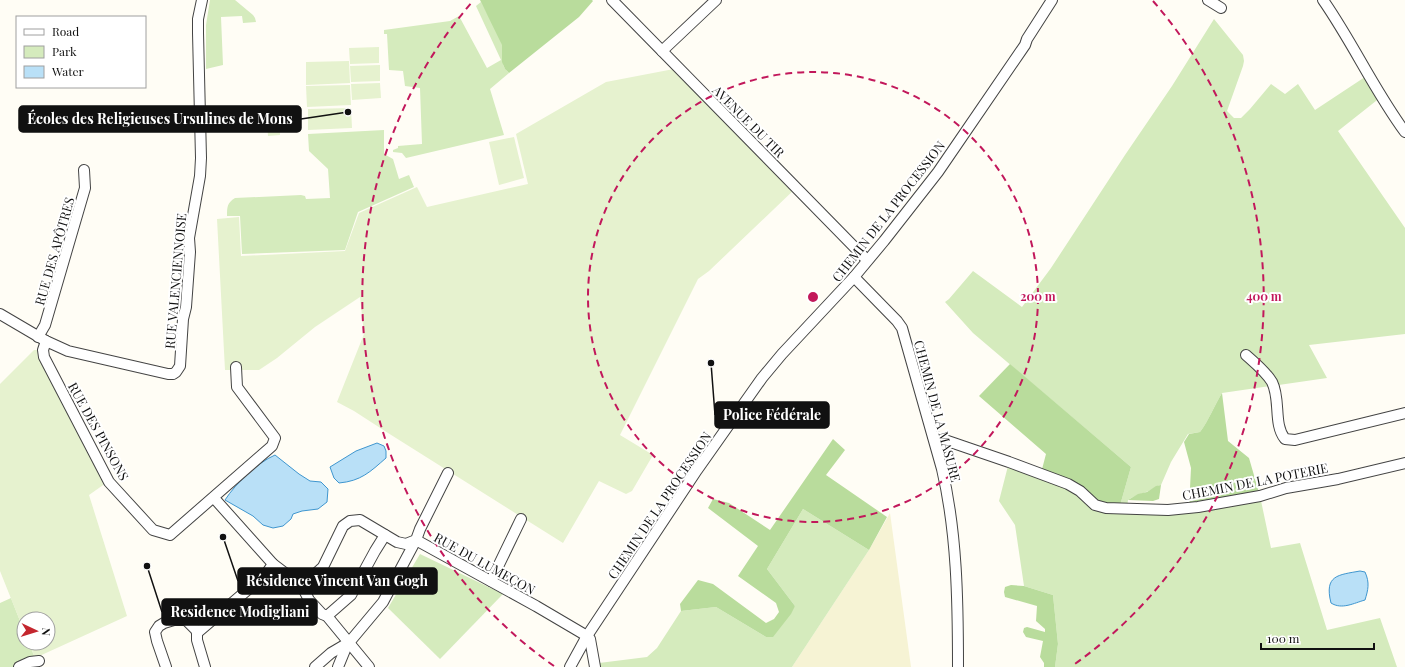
<svg xmlns="http://www.w3.org/2000/svg" width="1405" height="667" font-family="'Playfair Display',serif">
  <style>
    .farmland { fill: #f6f3d4 }
    .green { fill: #d5ebbd }
    .forest { fill: #b9dc9c }
    .pitch { fill: #e6f2cf }
    .water { fill: #b9e0f7; stroke: #3f96cf }
    .lines { fill: none; stroke-linecap: round; stroke-linejoin: round }
    .minor-casing { stroke: #444; stroke-width: 12 }
    .minor { stroke: #fff; stroke-width: 10 }
    .ring { fill: none; stroke: #c2185b; stroke-width: 2; stroke-dasharray: 7 5 }
    .labels { text-anchor: middle; dominant-baseline: central; stroke-width: 4; stroke-linejoin: round; paint-order: stroke }
    .street-label { font-size: 13px; fill: #111; stroke: #fff }
    .centre { fill: #c2185b; stroke: #fff; stroke-width: 2 }
    .ring-label { font-size: 12px; text-anchor: middle; font-weight: bold; fill: #c2185b; stroke: #fff; stroke-width: 4; stroke-linejoin: round; paint-order: stroke }
    .leader { fill: none; stroke: #111; stroke-width: 1.5 }
    .callout-dot { fill: #111; stroke: #fff; stroke-width: 1.5 }
    .callout { fill: #111; stroke: #111; stroke-width: 1.5 }
    .callout-label { font-size: 14px; text-anchor: middle; font-weight: bold; fill: #fff }
  </style>
  <rect width="100%" height="100%" fill="#fffdf5"/>
  <polygon class="farmland" points="890,513 911,667 792,667 869,550"/>
  <g class="green">
    <polygon points="210,0 235,0 253,15 255,18 256,22 243,23 242,16 221,17 223,65 206,69 206,25"/>
    <path d="M481,2C488,16 497,30 502,44C506,55 498,64 509,73L490,89L504,135L406,158L402,153L393,152V150L398,148V146L422,144L420,88L405,86L403,71L389,70L387,34H384V30L450,21L459,16L487,68L501,60L476,6Z"/>
    <path d="M1214,19L1243,55L1244,61L1243,66L1227,111L1234,118H1241L1250,109L1271,84L1285,94L1298,84L1315,110L1368,75L1381,97L1338,131L1405,228V334L1309,345L1327,378L1222,393C1214,406 1209,420 1200,432L1188,434L1171,462L1161,485C1155,486 1152,490 1146,492C1139,495 1136,495 1128,500L1127,508L1156,509L1260,496L1271,548L1300,543L1327,630L1380,618L1397,667H1055L1058,644L1053,595L1024,586L1015,525L999,501L1009,462L1119,509L1131,467L973,333L945,302L949,299L973,271L1022,307L1051,268L1125,155L1172,86Z"/>
    <path d="M384,130V154L393,159L399,179L409,175L414,187L358,212L345,250L242,254L240,216H227C227,207 227,203 235,198L301,195L305,196L306,199L330,198L328,169L309,151L308,134Z"/>
    <polygon points="803,509 869,550 792,667 599,667 599,663 647,657 657,648 681,611 716,607 766,637 795,606 767,569"/>
    <polygon points="420,554 503,594 440,659 388,608"/>
    <polygon points="11,598 24,631 24,643 29,643 35,658 19,667 0,667 0,603"/>
  </g>
  <g class="forest">
    <polygon points="480,0 592,0 593,1 579,17 509,73 505,69 502,62 502,45"/>
    <polygon points="1010,364 1131,467 1119,509 1106,508 1041,473 1046,454 979,396"/>
    <path d="M1222,393L1228,441L1249,458L1260,496L1189,508L1191,468L1184,442L1189,434L1200,432C1209,420 1214,406 1222,393Z"/>
    <polygon points="833,439 845,450 826,475 887,517 869,550 803,509 767,569 795,606 791,614 773,637 766,637 716,607 681,611 680,604 698,580 713,584 766,623 774,619 779,612 776,603 738,576 758,546 708,508 713,499 729,503 770,530"/>
    <polygon points="1161,485 1159,499 1153,501 1128,500 1138,494 1147,492 1156,486"/>
    <polygon points="1011,585 1024,586 1053,595 1058,644 1055,667 1044,667 1044,663 1040,657 1043,641 1026,637 1023,632 1024,628 1027,627 1045,632 1045,629 1036,621 1037,606 1005,597 1004,592 1005,587"/>
  </g>
  <g class="pitch">
    <polygon points="379,47 379,63 350,64 349,48"/>
    <polygon points="349,61 350,83 306,85 306,62"/>
    <polygon points="380,65 380,81 351,82 350,66"/>
    <polygon points="679,68 796,188 709,271 698,279 620,435 653,455 632,491 626,494 599,481 563,543 388,433 354,411 337,402 364,334 360,297 315,327 277,358 259,370 225,370 217,219 239,217 241,256 345,251 359,213 417,187 427,207 528,184 516,134 606,82"/>
    <polygon points="380,83 381,98 352,100 351,84"/>
    <polygon points="350,85 351,105 307,107 306,86"/>
    <polygon points="279,108 280,135 268,136 266,109"/>
    <polygon points="351,108 352,128 308,130 308,109"/>
    <polygon points="514,137 524,178 499,185 489,142"/>
    <polygon points="34,350 43,350 106,483 89,495 127,616 35,658 29,643 48,643 48,619 24,619 24,631 0,571 0,384"/>
  </g>
  <g class="water">
    <path d="M377,443L384,446L386,451V458C370,472 361,481 339,483L334,478L330,467L356,451Z"/>
    <path d="M275,455L299,474L310,481L321,482L328,489L327,502L318,509L302,511L293,514L291,519L283,526L273,528L263,525L253,516L225,500C236,483 257,463 275,455Z"/>
    <path d="M1360,571L1365,572C1370,583 1368,590 1365,600C1354,603 1342,610 1331,603C1324,575 1338,575 1360,571Z"/>
  </g>
  <g class="lines">
    <defs>
      <g id="minor">
        <polyline points="612,0 867,260"/>
        <polyline points="1208,0 1221,8"/>
        <path d="M1323,0C1353,43 1374,90 1405,132"/>
        <polyline points="662,51 716,0"/>
        <path d="M854,277L897,321L902,328L942,469C957,533 958,601 958,667"/>
        <polyline points="0,314 46,341 68,351 168,374 173,374 176,372 180,366 183,319 186,307 190,252 189,238 200,176 201,158 198,33 198,19 202,0"/>
        <polyline points="38,337 45,325 85,188 84,170"/>
        <polyline points="46,341 43,350 44,357 109,482 153,530 170,535 272,446 275,438 237,387 236,367"/>
        <path d="M1246,355C1255,363 1266,372 1272,382C1281,400 1273,424 1285,439L1295,440L1405,413"/>
        <polyline points="933,436 1009,462 1068,484 1080,491 1095,505 1106,508 1168,510 1198,507 1260,496 1286,488 1338,479 1405,463"/>
        <polyline points="214,498 273,564 302,586 309,600 322,614 327,616 369,667"/>
        <polyline points="491,581 521,519"/>
        <polyline points="302,586 323,567 343,526 350,521 360,520 397,542 406,544 416,540 420,529 448,473"/>
        <polyline points="327,616 351,595 375,551 385,535"/>
        <polyline points="19,667 30,662 39,661"/>
        <polyline points="166,667 157,641 155,632 159,626 164,623 174,620 186,620 196,630 197,633"/>
        <polyline points="205,667 197,640 197,633 266,574 273,564"/>
        <polyline points="315,667 331,653 348,643"/>
        <polyline points="338,667 347,645 383,602 416,540 536,606 587,636 590,639 595,667"/>
        <polyline points="570,667 587,636 697,470 762,378 782,354 854,277 884,241 938,172 1025,45 1027,39 1052,0"/>
      </g>
    </defs>
    <use href="#minor" class="minor-casing"/>
    <use href="#minor" class="minor"/>
  </g>
  <g class="ring">
    <circle cx="813" cy="297" r="225"/>
    <path d="M554 666A451 451 0 0 1 473 1M1153 1A451 451 0 0 1 1072 666"/>
  </g>
  <g class="labels">
    <g class="street-label">
      <text transform="translate(749 121) rotate(45)">AVENUE DU TIR</text>
      <text transform="translate(888 211) rotate(-52)">CHEMIN DE LA PROCESSION</text>
      <text transform="translate(54 251) rotate(-74)">RUE DES APÔTRES</text>
      <text transform="translate(175 281) rotate(-85)">RUE VALENCIENNOISE</text>
      <text transform="translate(938 411) rotate(75)">CHEMIN DE LA MASURE</text>
      <text transform="translate(99 431) rotate(61)">RUE DES PINSONS</text>
      <text transform="translate(1255 481) rotate(-11)">CHEMIN DE LA POTERIE</text>
      <text transform="translate(659 505) rotate(-56)">CHEMIN DE LA PROCESSION</text>
      <text transform="translate(485 563) rotate(29)">RUE DU LUMEÇON</text>
    </g>
  </g>
  <circle cx="813" cy="297" r="6" class="centre"/>
  <g class="ring-label">
    <text x="1038" y="301">200 m</text>
    <text x="1264" y="301">400 m</text>
  </g>
  <path class="leader" d="M348 112L301 119M711 363L715 415M223 537L238 581M147 566L162 612"/>
  <g class="callout-dot">
    <circle cx="348" cy="112" r="4"/>
    <circle cx="711" cy="363" r="4"/>
    <circle cx="223" cy="537" r="4"/>
    <circle cx="147" cy="566" r="4"/>
  </g>
  <g class="callout">
    <rect x="19" y="106" width="282" height="26" rx="4"/>
    <rect x="715" y="402" width="114" height="26" rx="4"/>
    <rect x="238" y="568" width="199" height="26" rx="4"/>
    <rect x="162" y="599" width="155" height="26" rx="4"/>
  </g>
  <g class="callout-label">
    <text x="160" y="124">Écoles des Religieuses Ursulines de Mons</text>
    <text x="772" y="420">Police Fédérale</text>
    <text x="337" y="586">Résidence Vincent Van Gogh</text>
    <text x="240" y="617">Residence Modigliani</text>
  </g>
  <rect x="16" y="16" width="130" height="72" fill="#ffffff" stroke="#a0a0a0"/>
  <rect x="24" y="29" width="20" height="6" fill="#ffffff" stroke="#a0a0a0"/>
  <text x="52" y="36" font-size="12" fill="#111111">Road</text>
  <rect x="24" y="46" width="20" height="12" fill="#d5ebbd" stroke="#a0a0a0"/>
  <text x="52" y="56" font-size="12" fill="#111111">Park</text>
  <rect x="24" y="66" width="20" height="12" fill="#b9e0f7" stroke="#a0a0a0"/>
  <text x="52" y="76" font-size="12" fill="#111111">Water</text>
  <g transform="translate(36 631) rotate(94)"><circle r="19" fill="#ffffff" stroke="#a0a0a0"/>
  <path d="M0-3L7 15L0 10L-7 15Z" fill="#c4262e"/>
  <text y="-6" font-size="11" font-weight="bold" text-anchor="middle" fill="#111111">N</text>
  </g>
  <path d="M1261 643v6h113v-6" fill="none" stroke="#111111" stroke-width="2"/>
  <text x="1267" y="643" font-size="12" fill="#111111" stroke="#ffffff" stroke-width="3" paint-order="stroke">100 m</text>
</svg>
